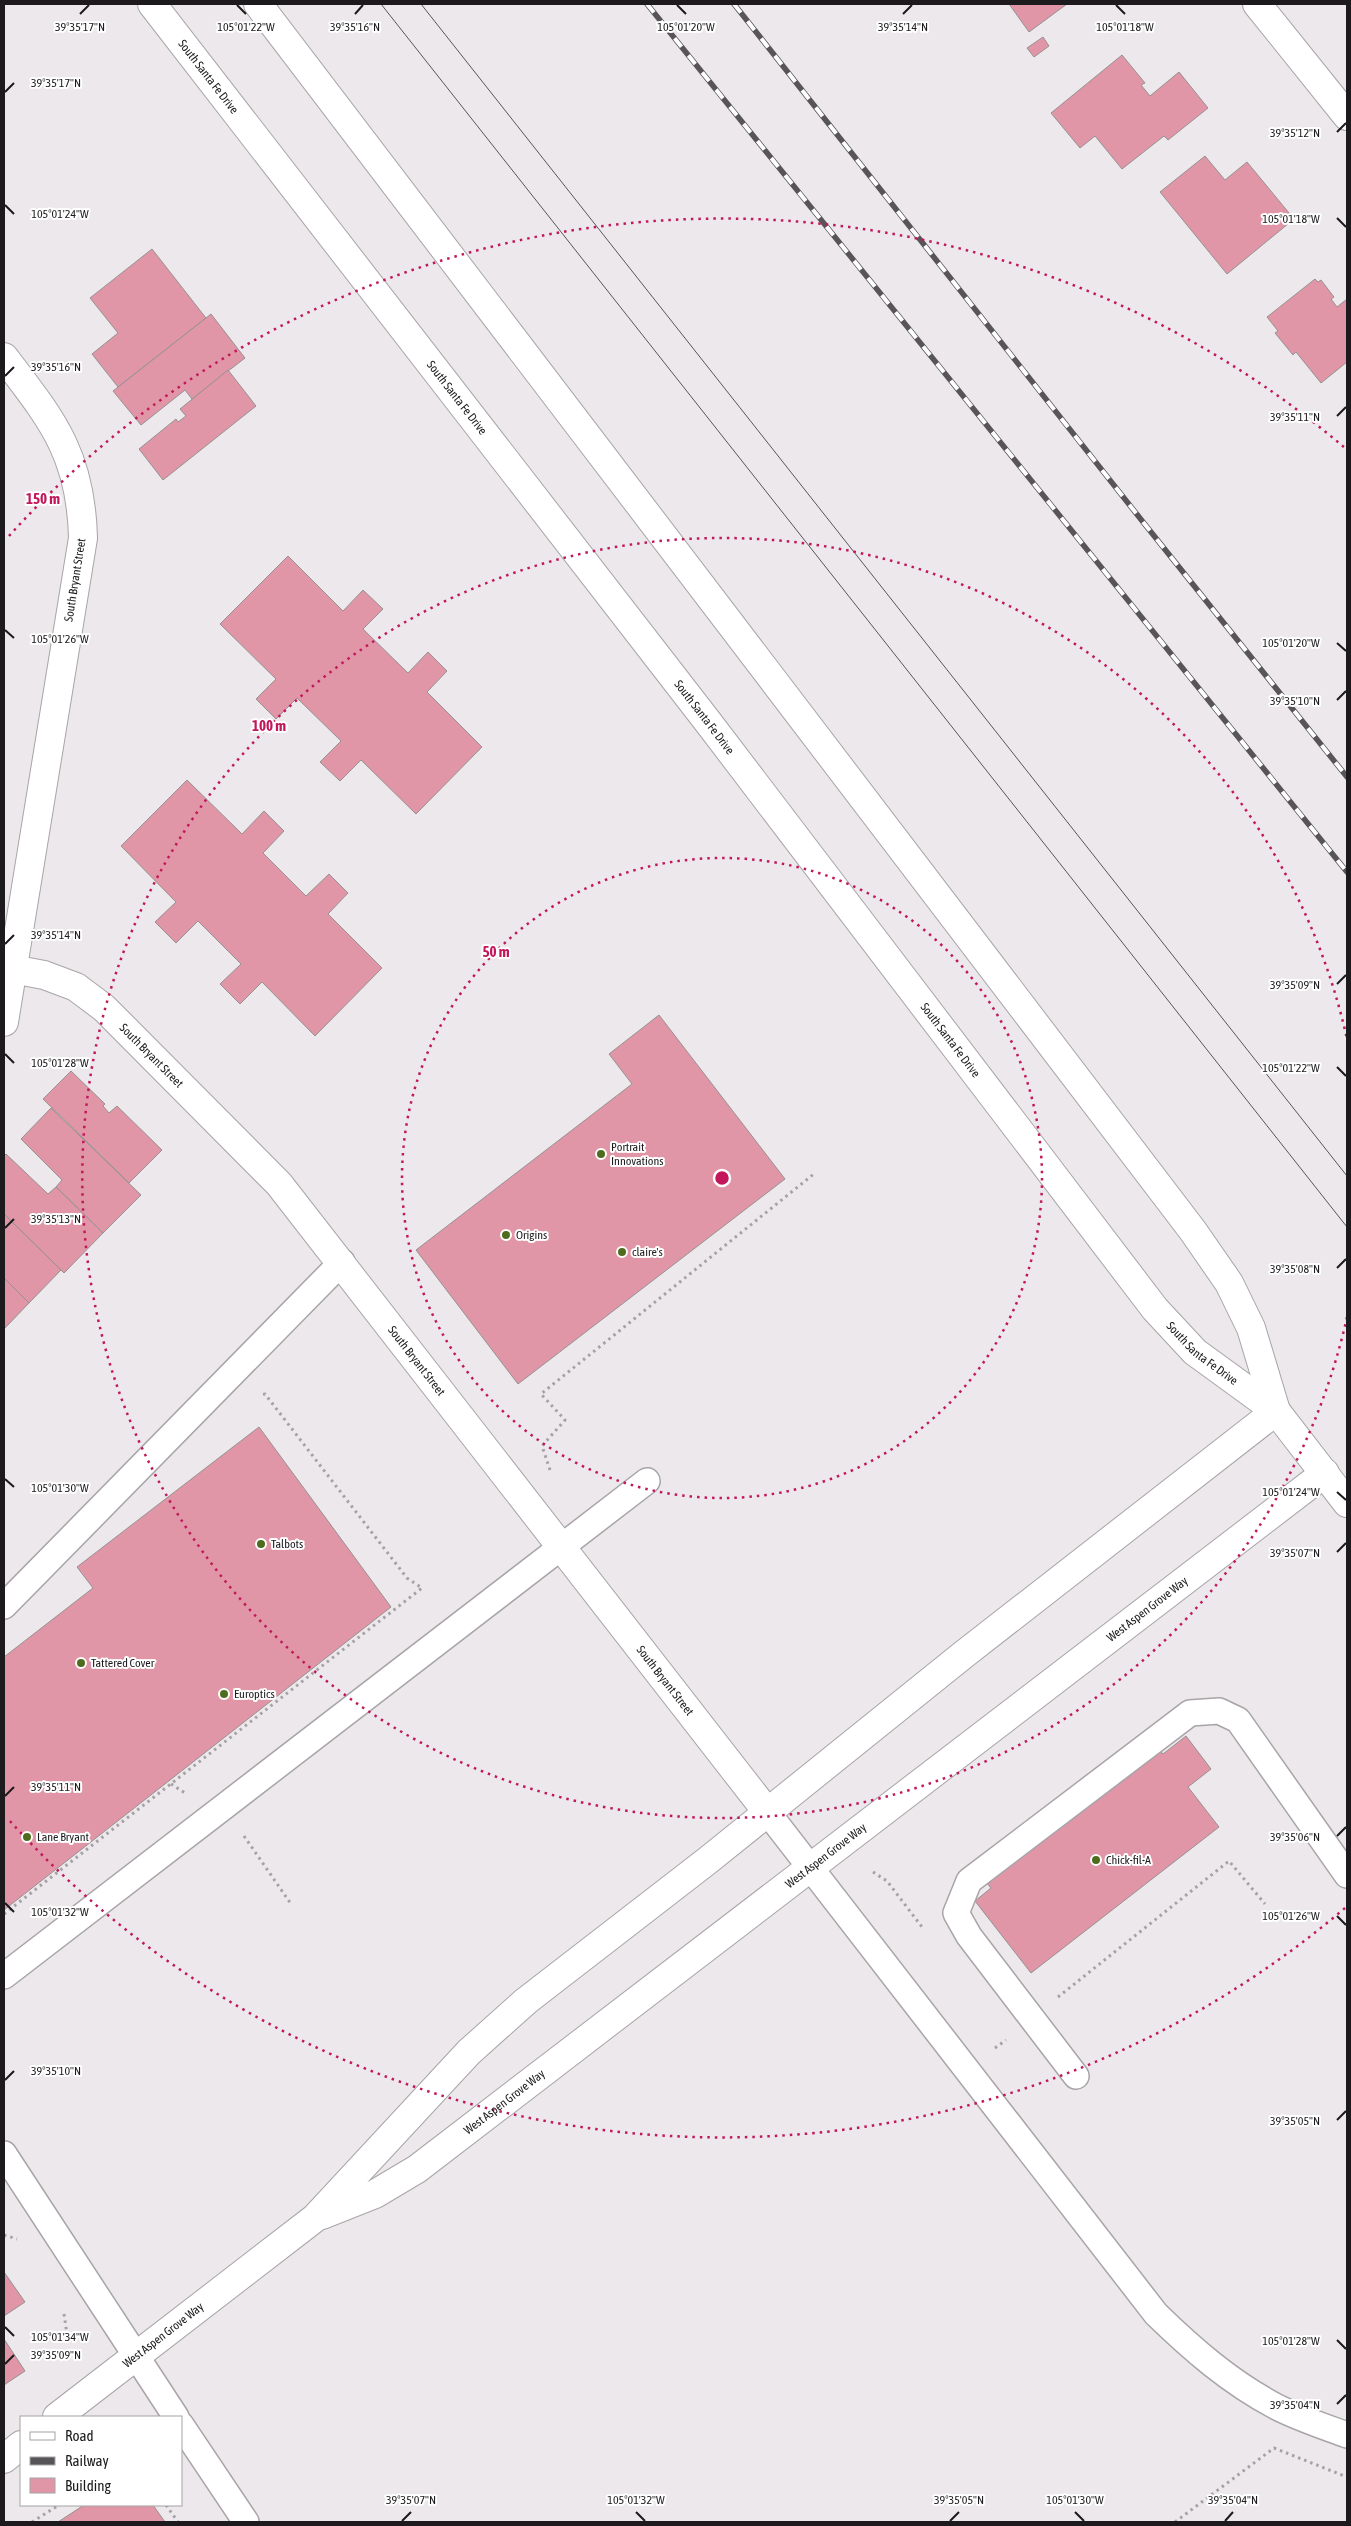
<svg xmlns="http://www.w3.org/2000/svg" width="1351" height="2526" font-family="'Asap Condensed',sans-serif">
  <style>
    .building { fill: #e096a7; stroke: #969192 }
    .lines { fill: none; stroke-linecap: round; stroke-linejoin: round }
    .service-casing { stroke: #a8a4a7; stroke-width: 28 }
    .minor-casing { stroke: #a8a4a7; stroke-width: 30 }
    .trunk-casing { stroke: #a8a4a7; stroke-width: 30 }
    .path { stroke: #a5a1a4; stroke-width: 3; stroke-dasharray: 2.5 4; stroke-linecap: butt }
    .service { stroke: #fff; stroke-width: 25 }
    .minor { stroke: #fff; stroke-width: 28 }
    .trunk { stroke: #fff; stroke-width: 28 }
    .tram { stroke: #585558; stroke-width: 1 }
    .rail-casing { stroke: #585558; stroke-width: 5.5 }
    .rail { stroke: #fff; stroke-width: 4; stroke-dasharray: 11; stroke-linecap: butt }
    .ticks { fill: none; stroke: #1c1a1c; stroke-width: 2 }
    .ring { fill: none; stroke: #c2185b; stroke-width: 2.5; stroke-dasharray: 2.5 5 }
    .poi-dot { fill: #4f6b1e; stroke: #fff; stroke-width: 2 }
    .labels { text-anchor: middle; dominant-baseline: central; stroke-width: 4; stroke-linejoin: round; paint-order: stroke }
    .street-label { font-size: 12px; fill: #1c1a1c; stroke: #fff }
    .poi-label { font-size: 12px; fill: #1c1a1c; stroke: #fff; text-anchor: start }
    .ticks-label { font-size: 12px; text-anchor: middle; fill: #1c1a1c; stroke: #fff; stroke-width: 4; stroke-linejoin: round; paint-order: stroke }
    .centre { fill: #c2185b; stroke: #fff; stroke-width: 2.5 }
    .ring-label { font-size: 15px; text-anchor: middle; font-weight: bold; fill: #c2185b; stroke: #fff; stroke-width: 4; stroke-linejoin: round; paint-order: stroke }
  </style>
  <rect width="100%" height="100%" fill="#ece8eb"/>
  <g class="building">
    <polygon points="1009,4 1067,4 1029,32"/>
    <polygon points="1043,37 1049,46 1034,57 1027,48"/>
    <polygon points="1122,55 1145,83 1141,85 1150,96 1179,72 1208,108 1168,140 1164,136 1122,169 1095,136 1080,148 1051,113"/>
    <polygon points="1205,156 1225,180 1247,162 1294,219 1227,274 1160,192"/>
    <polygon points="152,249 206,318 118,387 92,354 118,333 90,298"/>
    <polygon points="1315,279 1318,282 1321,280 1334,297 1331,299 1337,307 1347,299 1347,362 1321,383 1296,352 1293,355 1275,333 1278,331 1267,317"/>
    <polygon points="211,314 245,358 192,399 185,390 141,425 113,391"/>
    <polygon points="228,370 256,406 163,480 139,449 176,419 178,422 186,416 180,409"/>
    <polygon points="288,556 343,611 363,590 383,609 363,629 408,673 428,652 447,671 427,692 482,747 416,814 361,760 340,781 320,762 341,741 297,698 276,719 256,699 276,679 220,624"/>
    <polygon points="187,780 242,834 264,811 284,831 263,853 306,896 329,874 348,893 328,914 382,968 315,1036 262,982 240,1004 220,984 241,964 198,921 176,943 155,922 176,902 121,846"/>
    <polygon points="659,1015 785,1179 518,1384 416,1250 632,1084 609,1054"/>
    <polygon points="71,1071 105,1104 103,1106 109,1113 117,1106 162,1150 129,1183 43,1099"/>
    <polygon points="51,1108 141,1195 103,1233 56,1187 62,1180 21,1139"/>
    <polygon points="6,1154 48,1194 56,1187 103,1233 64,1273 4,1214 4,1156"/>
    <polygon points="4,1214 61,1270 29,1303 4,1278"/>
    <polygon points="4,1278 29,1303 4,1329"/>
    <polygon points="259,1427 391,1607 4,1910 4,1657 93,1588 77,1567"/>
    <polygon points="1186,1736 1211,1769 1188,1787 1219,1827 1031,1973 975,1901 991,1888 986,1882 1158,1748 1163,1754"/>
    <polygon points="4,2272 25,2302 4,2316"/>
    <polygon points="4,2339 25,2371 4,2385"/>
    <polygon points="84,2505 153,2505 165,2522 58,2522"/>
  </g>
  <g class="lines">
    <defs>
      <g id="service">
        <polyline points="4,1606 342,1262"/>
        <path d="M768,1813L1156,2314C1193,2350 1230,2382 1275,2406C1298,2418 1323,2426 1347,2435"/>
        <polyline points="4,1976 647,1481"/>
        <polyline points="1076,2076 969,1936 956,1913 969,1881 1190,1713 1219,1711 1238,1720 1347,1875"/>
        <polyline points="4,2154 176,2417"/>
        <polyline points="181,2425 246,2522"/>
      </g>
      <g id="minor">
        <polyline points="1257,4 1347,116"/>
        <path d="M4,357C52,420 81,454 83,538L4,1022"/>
        <path id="s1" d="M12,969L44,975L76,987L104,1008L279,1184L768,1813"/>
        <path id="s2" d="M322,2215L375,2194L417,2169L1325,1473"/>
        <path id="s3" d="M57,2417L315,2218L469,2052L526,2001L707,1861L963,1655L1276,1411"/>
        <polyline points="4,2459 21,2445"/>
      </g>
      <g id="trunk">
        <path id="s4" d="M152,4L708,722L1155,1309L1195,1352L1276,1411L1347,1503"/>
        <polyline points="258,4 1193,1231 1229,1283 1251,1328 1276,1411"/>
      </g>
    </defs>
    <use href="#service" class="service-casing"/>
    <use href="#minor" class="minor-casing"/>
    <use href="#trunk" class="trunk-casing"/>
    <g class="path">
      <polyline points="550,1470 542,1446 565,1420 541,1394 815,1173"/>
      <polyline points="171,1784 185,1793"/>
      <polyline points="244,1836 291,1904"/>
      <polyline points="873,1872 887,1881 922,1927"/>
      <polyline points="4,1914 422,1588 407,1578 265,1394 261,1395"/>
      <polyline points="1058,1997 1229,1861 1265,1904"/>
      <polyline points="995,2048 1006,2040"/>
      <polyline points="4,2235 17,2239"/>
      <polyline points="64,2314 68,2341"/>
      <polyline points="166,2505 178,2522"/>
      <polyline points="32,2522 59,2505"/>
      <polyline points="1175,2522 1274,2448 1347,2477"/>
    </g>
    <use href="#service" class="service"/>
    <use href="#minor" class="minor"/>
    <use href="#trunk" class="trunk"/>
    <g class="tram">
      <polyline points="381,4 1347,1227"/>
      <polyline points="421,4 1347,1176"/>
    </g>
    <defs>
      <g id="rail">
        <polyline points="647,4 1347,872"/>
        <polyline points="734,4 1143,522 1347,777"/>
      </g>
    </defs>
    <use href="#rail" class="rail-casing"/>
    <use href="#rail" class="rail"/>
  </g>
  <path class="ticks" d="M237,5L246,14M677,5L686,14M1116,5L1125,14M80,14L89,5M355,14L363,5M903,14L912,5M5,92L14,83M1337,132L1346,123M5,205L14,214M1337,218L1346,227M5,376L14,367M1337,416L1346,407M5,630L14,638M1337,643L1346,651M1337,700L1346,691M5,944L14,935M1337,984L1346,975M5,1054L14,1063M1337,1067L1346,1076M5,1228L14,1219M1337,1268L1346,1259M5,1479L14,1487M1337,1492L1346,1500M1337,1552L1346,1543M5,1796L14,1787M1337,1836L1346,1827M5,1903L14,1912M1337,1916L1346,1925M5,2080L14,2071M1337,2120L1346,2111M5,2327L14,2336M1337,2340L1346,2349M5,2364L14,2355M1337,2404L1346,2395M636,2512L645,2521M1075,2512L1084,2521M402,2521L411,2512M950,2521L959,2512M1225,2521L1233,2512"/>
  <g class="ring">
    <circle cx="722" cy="1178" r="320"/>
    <path d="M1347 1317A640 640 0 1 1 1347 1039"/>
    <path d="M1345 1908A960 960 0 0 1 9 1820M9 536A960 960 0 0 1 1345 448"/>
  </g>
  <g class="poi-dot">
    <circle cx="601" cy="1154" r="5"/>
    <circle cx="506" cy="1235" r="5"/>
    <circle cx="622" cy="1252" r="5"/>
    <circle cx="261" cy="1544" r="5"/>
    <circle cx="81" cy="1663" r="5"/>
    <circle cx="224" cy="1694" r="5"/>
    <circle cx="27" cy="1837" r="5"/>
    <circle cx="1096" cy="1860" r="5"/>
  </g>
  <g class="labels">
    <g class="street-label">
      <text stroke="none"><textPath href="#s4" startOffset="92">South Santa Fe Drive</textPath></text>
      <text stroke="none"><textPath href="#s4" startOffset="498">South Santa Fe Drive</textPath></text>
      <text transform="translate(75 580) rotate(-81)">South Bryant Street</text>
      <text stroke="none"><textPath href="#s4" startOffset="902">South Santa Fe Drive</textPath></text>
      <text stroke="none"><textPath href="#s4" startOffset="1308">South Santa Fe Drive</textPath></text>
      <text stroke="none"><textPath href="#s1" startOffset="169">South Bryant Street</textPath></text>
      <text stroke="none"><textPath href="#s4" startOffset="1711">South Santa Fe Drive</textPath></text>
      <text stroke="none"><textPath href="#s1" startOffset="574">South Bryant Street</textPath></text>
      <text stroke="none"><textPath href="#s2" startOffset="1026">West Aspen Grove Way</textPath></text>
      <text stroke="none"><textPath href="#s1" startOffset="979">South Bryant Street</textPath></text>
      <text stroke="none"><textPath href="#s2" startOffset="621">West Aspen Grove Way</textPath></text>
      <text stroke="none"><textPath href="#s2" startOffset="216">West Aspen Grove Way</textPath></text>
      <text stroke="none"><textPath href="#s3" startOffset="134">West Aspen Grove Way</textPath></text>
    </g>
    <g class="poi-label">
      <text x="611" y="1147">Portrait<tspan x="611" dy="14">Innovations</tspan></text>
      <text x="516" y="1235">Origins</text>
      <text x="632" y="1252">claire's</text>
      <text x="271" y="1544">Talbots</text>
      <text x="91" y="1663">Tattered Cover</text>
      <text x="234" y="1694">Europtics</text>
      <text x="37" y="1837">Lane Bryant</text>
      <text x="1106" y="1860">Chick-fil-A</text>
    </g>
  </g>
  <g class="ticks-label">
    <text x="246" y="31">105°01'22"W</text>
    <text x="686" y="31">105°01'20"W</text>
    <text x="1125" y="31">105°01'18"W</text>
    <text x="80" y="31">39°35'17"N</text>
    <text x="355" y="31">39°35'16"N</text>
    <text x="903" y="31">39°35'14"N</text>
    <text x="56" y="87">39°35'17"N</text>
    <text x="1295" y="137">39°35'12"N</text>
    <text x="60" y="218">105°01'24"W</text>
    <text x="1291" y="223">105°01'18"W</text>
    <text x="56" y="371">39°35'16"N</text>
    <text x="1295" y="421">39°35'11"N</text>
    <text x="60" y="643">105°01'26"W</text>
    <text x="1291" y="647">105°01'20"W</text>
    <text x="1295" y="705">39°35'10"N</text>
    <text x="56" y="939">39°35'14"N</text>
    <text x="1295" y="989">39°35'09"N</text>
    <text x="60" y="1067">105°01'28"W</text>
    <text x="1291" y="1072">105°01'22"W</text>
    <text x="56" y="1223">39°35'13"N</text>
    <text x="1295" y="1273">39°35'08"N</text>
    <text x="60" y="1492">105°01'30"W</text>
    <text x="1291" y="1496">105°01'24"W</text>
    <text x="1295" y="1557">39°35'07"N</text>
    <text x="56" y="1791">39°35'11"N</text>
    <text x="1295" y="1841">39°35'06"N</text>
    <text x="60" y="1916">105°01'32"W</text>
    <text x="1291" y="1920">105°01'26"W</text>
    <text x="56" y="2075">39°35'10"N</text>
    <text x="1295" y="2125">39°35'05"N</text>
    <text x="60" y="2341">105°01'34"W</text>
    <text x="1291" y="2345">105°01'28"W</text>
    <text x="56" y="2359">39°35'09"N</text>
    <text x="1295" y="2409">39°35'04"N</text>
    <text x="411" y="2504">39°35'07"N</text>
    <text x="959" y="2504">39°35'05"N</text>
    <text x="1233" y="2504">39°35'04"N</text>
    <text x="636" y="2504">105°01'32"W</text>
    <text x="1075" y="2504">105°01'30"W</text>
  </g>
  <circle cx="722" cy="1178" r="8" class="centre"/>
  <g class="ring-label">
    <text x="43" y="504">150 m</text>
    <text x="269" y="731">100 m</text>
    <text x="496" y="957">50 m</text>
  </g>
  <rect width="1351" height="2526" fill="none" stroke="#1c1a1c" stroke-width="10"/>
  <rect x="20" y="2416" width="162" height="90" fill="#ffffff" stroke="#a4a3a4"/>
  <rect x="30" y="2432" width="25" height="8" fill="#ffffff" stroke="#a4a3a4"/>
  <text x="65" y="2441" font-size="15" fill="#1c1a1c">Road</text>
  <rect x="30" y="2457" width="25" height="8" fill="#585558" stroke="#a4a3a4"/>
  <text x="65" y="2466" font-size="15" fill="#1c1a1c">Railway</text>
  <rect x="30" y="2478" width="25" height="15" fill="#e096a7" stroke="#a4a3a4"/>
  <text x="65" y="2491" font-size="15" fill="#1c1a1c">Building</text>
</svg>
